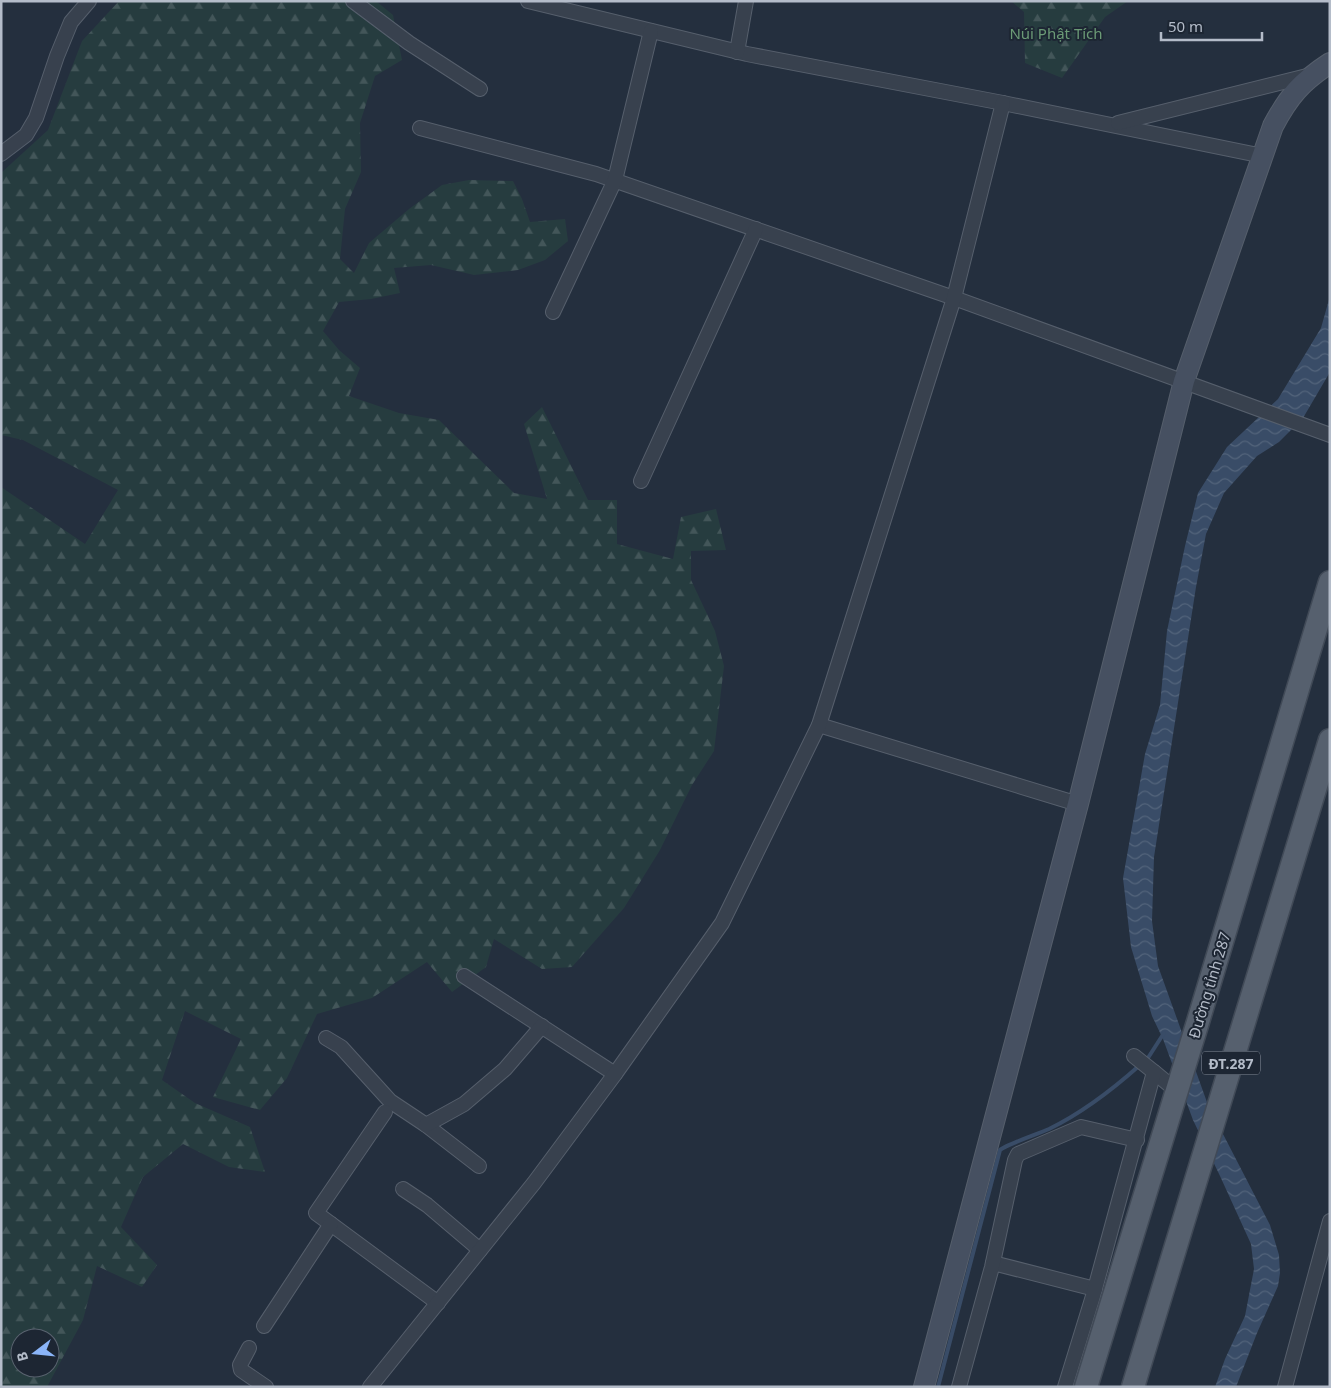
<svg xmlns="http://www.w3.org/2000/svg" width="1331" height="1388" font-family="'Noto Sans',sans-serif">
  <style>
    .forest { fill: url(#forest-firs); fill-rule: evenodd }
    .water { fill: url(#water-waves) }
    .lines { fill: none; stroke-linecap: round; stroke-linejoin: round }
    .stream { stroke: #394c67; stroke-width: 4 }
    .street-casing { stroke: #565f6c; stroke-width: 16 }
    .secondary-casing { stroke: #565f6c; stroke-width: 22 }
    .primary-casing { stroke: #414a57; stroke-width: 25 }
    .street { stroke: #38414e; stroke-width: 14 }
    .secondary { stroke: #465061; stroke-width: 20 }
    .primary { stroke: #56606e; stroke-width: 22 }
    .labels { text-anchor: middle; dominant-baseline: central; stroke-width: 4; stroke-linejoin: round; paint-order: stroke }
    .shield { fill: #1d2633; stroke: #878f9c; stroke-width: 1 }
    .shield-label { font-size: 14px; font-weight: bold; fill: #b4bcc9 }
    .park-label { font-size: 15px; fill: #6b9a76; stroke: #1d2633 }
    .street-label { font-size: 15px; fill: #b4bcc9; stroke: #1d2633 }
  </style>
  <defs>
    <pattern id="forest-firs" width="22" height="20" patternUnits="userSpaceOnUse" patternTransform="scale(1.25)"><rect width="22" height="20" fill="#263c3f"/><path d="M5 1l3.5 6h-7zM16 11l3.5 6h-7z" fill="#435659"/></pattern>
    <pattern id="water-waves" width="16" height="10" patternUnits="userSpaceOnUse" patternTransform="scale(1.25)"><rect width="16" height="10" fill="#394c67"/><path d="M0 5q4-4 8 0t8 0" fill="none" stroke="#53647b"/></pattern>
  </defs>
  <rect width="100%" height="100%" fill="#242f3e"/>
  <g class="forest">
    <path d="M119,1H376L393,15L402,60L375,76L360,123L361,172L345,209L340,259L354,273L369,243L409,209L442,185L469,180L513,181L522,199L530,222L565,219L568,241L545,260L518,270L474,275L431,265L394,268L400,293L371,299L339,302L323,331L339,350L360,368L349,396L399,413L439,420L514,493L547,499L524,424L542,407L588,500H617V544L673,559L681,517L716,509L726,550L691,551V580L715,631L724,666L714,751L692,785L660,850L624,908L572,967L542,969L494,939L486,967L452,992L427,962L372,998L317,1014L287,1078L260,1110L213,1097L241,1039L185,1011L162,1080L195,1103L250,1127L265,1172L229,1167L183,1144L143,1177L121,1227L157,1265L142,1287L97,1266L83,1320L47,1387H1V487L85,544L118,490L23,440L1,435V173L48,130L82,41ZM20,1338H50V1368H20Z"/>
    <polygon points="1011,1 1128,1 1105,17 1062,78 1025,63 1024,12"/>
  </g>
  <polygon class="water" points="1330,296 1330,372 1303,418 1279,442 1257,456 1224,493 1206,534 1196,587 1154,857 1152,921 1158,966 1208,1105 1270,1225 1279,1255 1280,1273 1278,1286 1257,1333 1236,1387 1215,1387 1225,1359 1245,1316 1254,1269 1251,1244 1220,1176 1193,1120 1163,1039 1152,1016 1131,947 1123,878 1145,754 1160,705 1167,631 1185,546 1198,493 1227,447 1278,399 1321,328"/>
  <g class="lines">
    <g class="stream">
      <polyline points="1146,1061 1164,1033"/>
      <path d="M938,1387L1000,1150C1005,1145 1038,1134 1049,1129C1082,1113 1112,1090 1140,1065"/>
    </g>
    <defs>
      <g id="street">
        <polyline points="353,1 409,43 480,89"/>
        <polyline points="528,1 747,54 1003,103 1263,156"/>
        <polyline points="737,52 746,1"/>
        <polyline points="1118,123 1311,75"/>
        <polyline points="420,128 596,174 954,298 1330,435"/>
        <polyline points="1,154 26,135 36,118 57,56 71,22 89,1"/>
        <polyline points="553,312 615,180 651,31"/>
        <polyline points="641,481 756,229"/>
        <polyline points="819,725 1078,804"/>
        <polyline points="464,976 615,1074"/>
        <polyline points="326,1038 341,1047 390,1101 426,1125 479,1166"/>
        <polyline points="1154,1072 1177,1091"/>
        <polyline points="385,1112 316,1213 438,1303"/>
        <polyline points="426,1125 464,1104 505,1069 542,1026"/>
        <polyline points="403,1189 427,1205 480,1250"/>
        <polyline points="993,1263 1095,1289"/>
        <polyline points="264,1326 331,1224"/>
        <polyline points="249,1348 240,1365 241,1370 266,1387"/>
        <polyline points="370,1387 534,1183 615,1074 722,923 819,725 954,298 1003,103"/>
        <polyline points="959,1387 992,1267 1015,1160 1018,1154 1081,1127 1137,1140"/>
        <polyline points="1065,1387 1093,1296 1154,1072 1134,1056"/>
        <polyline points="1285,1387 1330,1221"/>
      </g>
      <path id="secondary" d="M924,1387L1078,804L1184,381L1273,126C1289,96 1301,82 1330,63"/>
      <g id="primary">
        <polyline points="1086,1387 1197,1025 1330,582"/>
        <polyline points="1133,1387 1330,740"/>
      </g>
    </defs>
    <use href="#street" class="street-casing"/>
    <use href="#secondary" class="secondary-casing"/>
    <use href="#primary" class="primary-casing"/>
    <use href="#street" class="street"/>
    <use href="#secondary" class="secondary"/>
    <use href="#primary" class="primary"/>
  </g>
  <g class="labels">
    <rect class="shield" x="1202" y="1051.5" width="58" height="23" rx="4"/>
    <g class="shield-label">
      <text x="1231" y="1063">ĐT.287</text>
    </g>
    <g class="park-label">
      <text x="1056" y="33">Núi Phật Tích</text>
    </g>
    <g class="street-label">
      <text transform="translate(1209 985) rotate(-73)">Đường tỉnh 287</text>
    </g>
  </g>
  <rect width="1331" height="1388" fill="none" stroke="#b4bcc9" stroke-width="5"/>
  <g transform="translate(35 1353) rotate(254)"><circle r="24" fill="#1d2633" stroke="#59626f"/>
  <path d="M0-4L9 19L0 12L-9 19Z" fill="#8ab4f8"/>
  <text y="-8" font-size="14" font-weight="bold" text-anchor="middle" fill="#b4bcc9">B</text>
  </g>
  <path d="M1161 32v8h101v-8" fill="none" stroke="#b4bcc9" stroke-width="2.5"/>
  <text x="1168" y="32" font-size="15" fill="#b4bcc9" stroke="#1d2633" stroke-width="4" paint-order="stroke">50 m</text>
</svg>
